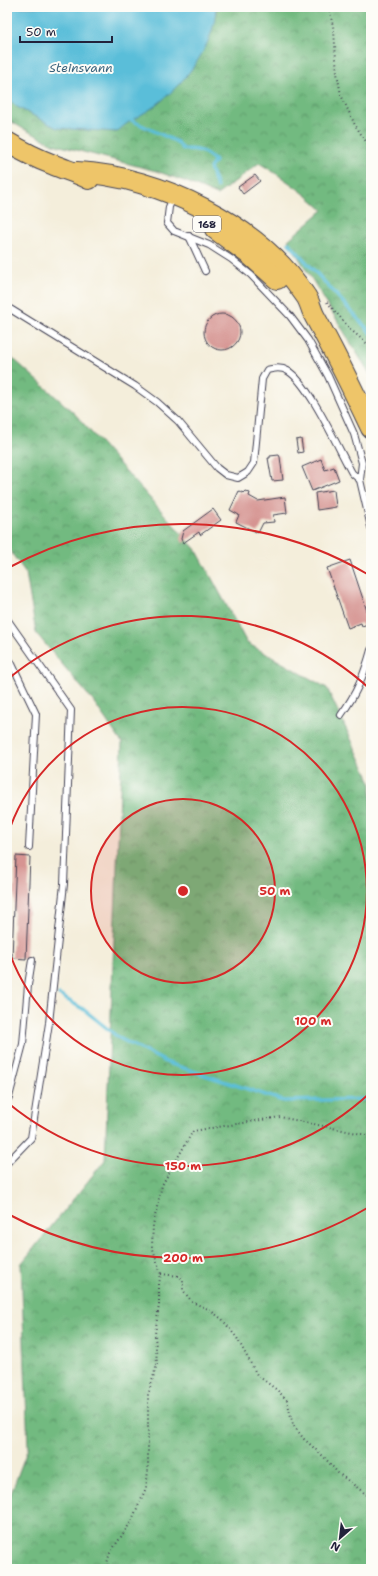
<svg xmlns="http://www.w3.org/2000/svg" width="378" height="1576" font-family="'Shantell Sans',sans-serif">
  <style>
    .forest { fill: url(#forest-crowns); stroke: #4a6e5e }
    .water { fill: #5abed9; stroke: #3e708a }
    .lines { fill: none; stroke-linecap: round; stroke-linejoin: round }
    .stream { stroke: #5abed9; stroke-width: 3.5 }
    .building { fill: #d69492 }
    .service-casing { stroke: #424153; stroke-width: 8 }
    .primary-casing { stroke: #424153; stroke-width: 22 }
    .path { stroke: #424153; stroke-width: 2; stroke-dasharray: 1 3; stroke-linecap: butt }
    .service { stroke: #fff; stroke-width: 6 }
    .primary { stroke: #eec569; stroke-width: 20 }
    .ring { fill: none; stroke: #d62828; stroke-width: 2 }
    .labels { text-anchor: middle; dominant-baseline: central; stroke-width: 4; stroke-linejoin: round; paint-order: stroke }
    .shield { fill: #fdfcf7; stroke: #646373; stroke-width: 1 }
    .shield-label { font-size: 10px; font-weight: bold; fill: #22223b }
    .water-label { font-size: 12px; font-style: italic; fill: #38607a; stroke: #fdfcf7 }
    .centre { fill: #d62828; stroke: #fdfcf7; stroke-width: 2 }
    .ring-label { font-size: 12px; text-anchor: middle; font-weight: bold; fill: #d62828; stroke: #fdfcf7; stroke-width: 4; stroke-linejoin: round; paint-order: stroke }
  </style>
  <defs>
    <pattern id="forest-crowns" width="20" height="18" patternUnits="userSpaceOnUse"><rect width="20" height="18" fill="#72ba80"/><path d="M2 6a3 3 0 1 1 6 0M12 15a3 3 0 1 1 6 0" fill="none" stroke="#5d976a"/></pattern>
  </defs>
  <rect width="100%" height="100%" fill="#fdfcf7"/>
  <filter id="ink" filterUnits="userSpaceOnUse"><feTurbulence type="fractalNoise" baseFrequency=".025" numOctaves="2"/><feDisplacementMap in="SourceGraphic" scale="8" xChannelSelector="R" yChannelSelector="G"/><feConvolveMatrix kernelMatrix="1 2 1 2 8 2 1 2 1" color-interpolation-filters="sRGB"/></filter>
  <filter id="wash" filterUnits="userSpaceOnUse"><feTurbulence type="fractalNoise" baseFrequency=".012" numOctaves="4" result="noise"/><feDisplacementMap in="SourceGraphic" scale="16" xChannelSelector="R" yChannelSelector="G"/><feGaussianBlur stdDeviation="0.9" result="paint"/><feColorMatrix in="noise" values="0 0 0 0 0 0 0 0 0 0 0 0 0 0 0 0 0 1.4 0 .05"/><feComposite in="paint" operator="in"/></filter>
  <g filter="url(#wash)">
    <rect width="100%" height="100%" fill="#f4eedb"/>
    <g class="forest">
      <path d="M216,7H371V376L288,240L323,210C303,191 282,177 259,163L217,195L187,182L156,171L53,144L22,128L7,119V98L17,107L79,130L90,129L117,132L216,18Z"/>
      <polygon points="7,353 74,413 197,551 247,643 327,688 371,782 371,1569 7,1569 7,1504 28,1448 21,1264 105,1160 122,743 93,701 36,633 26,573 7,547"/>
    </g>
    <path class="water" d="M7,7H216C215,46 185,83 155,106C141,116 130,119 117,132L57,128L17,107L7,98Z"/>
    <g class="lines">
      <g class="stream">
        <path d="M131,120L177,142L183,149C198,149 204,150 215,161L210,168L217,187"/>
        <polyline points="289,243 371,333"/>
        <polyline points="59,995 83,1009 119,1038 168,1063 284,1101 371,1099"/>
      </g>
    </g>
    <g id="blocks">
      <g class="building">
        <polygon points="255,175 260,181 243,194 238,187"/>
        <circle cx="222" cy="332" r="18"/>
        <polygon points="301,439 303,452 298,453 296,440"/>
        <polygon points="279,455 280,457 283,480 272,481 268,458 270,458 270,456"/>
        <polygon points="321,459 325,470 334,467 339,480 312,491 302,467"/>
        <polygon points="334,490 336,507 317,510 315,493"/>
        <polygon points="239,491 243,493 245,491 250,493 249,496 258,501 285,497 287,513 273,515 274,522 263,523 258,533 236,522 239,515 230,510"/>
        <polygon points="213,509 221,520 200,535 199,532 183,543 181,539 183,531"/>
        <polygon points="350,560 371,623 362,626 361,623 348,628 327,568"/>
        <polygon points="16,856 30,857 26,959 12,958"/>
      </g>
    </g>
  </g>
  <g filter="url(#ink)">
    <use href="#blocks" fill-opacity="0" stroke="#424153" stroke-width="1"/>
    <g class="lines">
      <defs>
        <g id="service">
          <polyline points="189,236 205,271"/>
          <path d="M7,307L135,386L157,402L178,421L217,468L226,475L238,478L248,472L254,463L262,379L267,370C275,368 281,367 288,371C309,383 339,450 352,473L360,480L362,463L354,434L328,376L308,340L290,316L251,275L231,259L209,245L174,231L167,223L169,207L173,197"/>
          <polyline points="360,480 371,527"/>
          <polyline points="7,619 71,710 64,884 49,1023 31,1138 7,1163"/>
          <polyline points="7,658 11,662 36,714 29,847"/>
          <path d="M341,715C357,693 364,675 371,650"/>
          <polyline points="7,1100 9,1097 23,1044 28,985 32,960"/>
        </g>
        <g id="primary">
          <path d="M7,142C22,151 38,159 54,165C66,170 78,173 89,179"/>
          <path d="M77,172C159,176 259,225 305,295C310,301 311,310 315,317C335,353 353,390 371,428"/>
          <polyline points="215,229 250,255 277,279"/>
        </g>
      </defs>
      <use href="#service" class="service-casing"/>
      <use href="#primary" class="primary-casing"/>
      <g class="path">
        <polyline points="329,7 334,31 337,73 341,95 355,125 371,149"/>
        <polyline points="327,302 351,330 371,347"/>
        <polyline points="161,1274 179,1276 183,1280 183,1290 192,1302 208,1309 222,1319 237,1338 257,1375 277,1390 287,1400 293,1425 304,1439 324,1457 338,1473 371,1498"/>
        <polyline points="109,1569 107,1563 110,1553 131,1522 146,1488 148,1471 148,1395 157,1364 155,1334 159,1305 159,1284 161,1274 152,1246 153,1225 162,1185 193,1131 280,1117 371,1136"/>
      </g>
      <use href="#service" class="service"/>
      <use href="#primary" class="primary"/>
    </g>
  </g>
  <circle cx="183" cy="891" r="92" fill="#d62828" fill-opacity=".12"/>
  <g class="ring">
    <circle cx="183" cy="891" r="92"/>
    <path d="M7 837A184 184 0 1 1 7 945"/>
    <path d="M371 1092A275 275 0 0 1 8 1103M8 679A275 275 0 0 1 371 690"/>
    <path d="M369 1207A367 367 0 0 1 8 1214M8 568A367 367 0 0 1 369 575"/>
  </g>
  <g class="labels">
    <rect class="shield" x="193" y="216" width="28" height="16" rx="3"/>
    <g class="shield-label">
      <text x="207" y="224">168</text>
    </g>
    <g class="water-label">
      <text x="81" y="68">Steinsvann</text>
    </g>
  </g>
  <circle cx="183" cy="891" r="6" class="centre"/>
  <g class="ring-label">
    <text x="275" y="895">50 m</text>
    <text x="313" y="1025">100 m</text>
    <text x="183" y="1170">150 m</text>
    <text x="183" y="1262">200 m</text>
  </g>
  <rect width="378" height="1576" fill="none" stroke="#fdfcf7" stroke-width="24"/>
  <g transform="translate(340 1538) rotate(208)" stroke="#fdfcf7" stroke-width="3" paint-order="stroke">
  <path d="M0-3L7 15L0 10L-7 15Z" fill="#22223b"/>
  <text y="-6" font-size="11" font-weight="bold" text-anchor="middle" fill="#22223b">N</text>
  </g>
  <path d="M20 36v6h92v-6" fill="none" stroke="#22223b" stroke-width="2"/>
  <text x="26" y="36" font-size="12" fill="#22223b" stroke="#fdfcf7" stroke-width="3" paint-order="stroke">50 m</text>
</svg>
